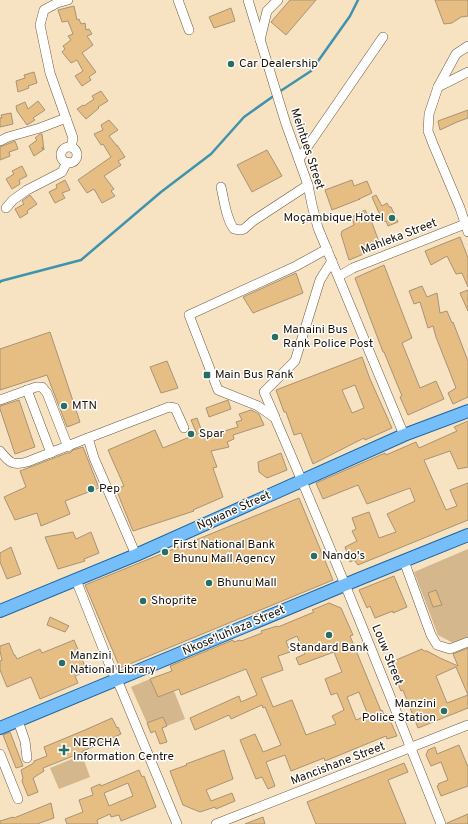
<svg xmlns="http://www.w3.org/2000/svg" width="468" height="824" font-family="Overpass,sans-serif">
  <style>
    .green { fill: #d4b78c }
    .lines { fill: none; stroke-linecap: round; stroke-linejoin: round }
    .stream { stroke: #3f94ad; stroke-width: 2.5 }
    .building { fill: #e6be83; stroke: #a79376; fill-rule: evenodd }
    .minor-casing { stroke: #6d5a3f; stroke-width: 10 }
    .major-casing { stroke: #1a66a3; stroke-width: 14 }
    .minor { stroke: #fff; stroke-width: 9 }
    .major { stroke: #76befa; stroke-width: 12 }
    .poi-dot { fill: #286e63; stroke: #fff; stroke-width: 1.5 }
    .labels { text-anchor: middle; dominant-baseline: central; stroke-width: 3; stroke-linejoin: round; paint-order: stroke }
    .poi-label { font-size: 12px; fill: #1b1308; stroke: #fff; text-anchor: start }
    .street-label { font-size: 12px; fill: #1b1308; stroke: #fff }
  </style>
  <rect width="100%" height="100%" fill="#f7e2c2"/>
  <g class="green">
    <polygon points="468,549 468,637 453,643 438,635 414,572"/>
    <polygon points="150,679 158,697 174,691 185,719 167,726 163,717 147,723 131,687"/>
    <polygon points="82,755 90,777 59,789 50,768"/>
  </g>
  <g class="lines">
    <g class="stream">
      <polyline points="279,92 311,71 350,16 358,0"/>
      <polyline points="0,282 1,281 81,260 161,192 211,154 244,117 275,95"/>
    </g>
  </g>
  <g class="building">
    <polygon points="290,0 316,0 286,35 271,22"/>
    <polygon points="435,0 468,0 468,16 461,17 452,23 444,24"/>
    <polygon points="74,6 77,20 79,19 81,24 85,23 86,30 89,29 92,34 87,36 93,45 82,53 96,72 89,77 91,80 82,86 75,76 83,71 77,60 71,63 62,52 65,49 63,46 71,40 68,36 73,34 68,21 62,22 58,10"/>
    <polygon points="231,8 235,21 214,28 209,17"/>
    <polygon points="34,72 37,83 28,86 29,88 18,92 16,81 25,78 24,75"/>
    <polygon points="101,91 108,101 98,107 99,108 92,114 86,119 77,109 83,105 84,106 94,99 92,96"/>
    <polygon points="38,101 45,110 33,118 35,120 27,125 17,111 16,106 25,102 28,109"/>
    <polygon points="468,110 468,118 457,122 440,130 438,121"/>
    <polygon points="11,113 13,124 0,127 0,118 2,118 1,115"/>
    <polygon points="109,120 118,130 109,136 117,146 117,145 125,157 118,161 121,165 104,176 114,189 111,191 115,196 102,203 94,189 87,193 78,180 111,157 103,144 101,145 94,134 103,130 101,125"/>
    <polygon points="40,134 42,134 44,150 42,147 43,150 34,156 29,146 37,140 35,138"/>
    <polygon points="15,141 18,149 9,152 10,156 0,160 0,147"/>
    <polygon points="267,150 282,176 252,192 237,165"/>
    <polygon points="22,166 27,176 19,180 20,184 12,189 6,179 14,174 12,171"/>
    <polygon points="65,180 70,190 62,193 65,198 55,203 49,192 57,188 56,185"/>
    <polygon points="352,180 354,186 367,181 372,193 359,199 360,199 332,210 325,190"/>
    <polygon points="30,195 37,204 27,211 28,213 20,218 15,209 24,204 22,201"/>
    <polygon points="376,195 382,206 387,203 389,207 391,207 398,222 388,226 386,221 383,222 372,197"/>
    <polygon points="365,210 372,223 381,247 349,260 341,234 342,231 354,225 352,217"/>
    <polygon points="460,237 468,258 468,287 462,273 456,274 447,256 431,265 425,251"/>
    <polygon points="384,265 412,338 402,343 420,388 436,381 444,399 408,415 400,397 402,396 384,352 383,352 355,278"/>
    <polygon points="296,273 303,293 253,313 243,297"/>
    <polygon points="422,286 427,297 437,293 440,313 447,311 452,323 453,322 468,361 468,397 453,404 448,393 456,388 436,337 433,326 428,328 420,302 414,304 409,291"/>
    <polygon points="468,290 468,311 460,293"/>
    <polygon points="50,332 80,422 67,427 47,375 0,390 0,349"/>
    <path d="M362,357L370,379L392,428L365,440L364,438L313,464L301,433L294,435L286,412H284L276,390ZM355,385L364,408L352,413L342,390Z"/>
    <polygon points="167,361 178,388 161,393 150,367"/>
    <polygon points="19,400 35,447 15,454 0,409 0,406"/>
    <polygon points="228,400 231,409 209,417 206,408"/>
    <polygon points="251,410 259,414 264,425 233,435 234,439 227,442 229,447 211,451 217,467 213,468 223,497 193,510 194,511 133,531 116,489 124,486 108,450 155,430 163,448 197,434 191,420 197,418 204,437 238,427 236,422 242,420 239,414"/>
    <polygon points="468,421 468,467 458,469 450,451 424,460 446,510 457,506 450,490 468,483 468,520 358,565 354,560 350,562 345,547 357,541 352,531 356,529 352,518 369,512 379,538 396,532 387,514 415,501 410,488 367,504 358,485 323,499 316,483 385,453 386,455 416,442 419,448 457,431 454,427"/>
    <polygon points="83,447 99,488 65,501 70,514 41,526 37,513 15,520 4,497 26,487 20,471 67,453 70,453 73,450"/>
    <polygon points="281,453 287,470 267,478 259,472 258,462"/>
    <polygon points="299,498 333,580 120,668 85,585"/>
    <polygon points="73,532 76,539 91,532 99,553 84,559 85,561 58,569 45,537"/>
    <polygon points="11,547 21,574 7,579 0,562 0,553"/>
    <polygon points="394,576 407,607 393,613 393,611 375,618 370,606 367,608 359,590"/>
    <polygon points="436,590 442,605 433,607 428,593"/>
    <path d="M329,603L341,608L353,635L350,636L381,711L382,710L386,719L389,718L397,736L387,739L386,736L325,761L324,758L291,771L285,755L266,762L275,786L268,789L262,777L256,779L240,740L255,734L263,752L281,745L265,707L263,708L262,705L231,719L229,715L195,730L190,718L239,696L241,702L257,695L246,669L181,695L179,689L158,697L150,679L172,671L170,666L233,640L234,642L240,640L241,641L262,633L261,631L277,626L278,627L314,612L312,610ZM297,636L305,654L296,658L299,665L334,652L342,672L325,679L331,695L337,693L344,710L332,716L336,724L306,735L292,700L273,707L261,678L283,670L278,656L290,652L286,641ZM359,692L368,715L356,720L347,697Z"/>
    <polygon points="50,617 69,626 65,632 47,625"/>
    <polygon points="74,640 87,671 75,676 78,683 40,699 31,677 7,687 0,670 0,661 2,660 0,651 0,646 9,643 14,655 15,655 17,659 40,649 42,653"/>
    <path d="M468,648V708L418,728L403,690L401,691L389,663L422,649L424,651H427L440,658L458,666L453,654ZM456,667L468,695L447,703L436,676Z"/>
    <polygon points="163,717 167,726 162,728 167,742 160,744 155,731 151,733 147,723"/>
    <polygon points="112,718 117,728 118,727 121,734 83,751 83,752 43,768 44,771 33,778 38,792 28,796 22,781 23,778 21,770 34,763 34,761 47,756 44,747 85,730"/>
    <polygon points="10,732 23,766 16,768 3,735"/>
    <polygon points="459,745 468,767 468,786 441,796 437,786 439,785 438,784 448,780 441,762 431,766 426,755 428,750 435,747 437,754"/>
    <polygon points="224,750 233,779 206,790 211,801 232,793 235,801 216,809 215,807 200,812 183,805 170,771 187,765 186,764"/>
    <polygon points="404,763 408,772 388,780 406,824 316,824 307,802"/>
    <path d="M139,770L142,777L144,776L156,807L121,821L119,815L111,817L110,814L97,820L98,824H67L65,819L83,812L79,800L93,795L91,788L100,784L101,786ZM128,783L133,796L109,806L104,793Z"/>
    <polygon points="51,803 54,818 37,824 0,824 0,821 13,817 14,818"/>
    <polygon points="468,814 468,824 447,824 447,823"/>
    <polygon points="263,817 265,824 245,824"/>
  </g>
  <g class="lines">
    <defs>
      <g id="minor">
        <polyline points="68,0 57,3 44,10 40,25 50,73 73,138 71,147"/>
        <polyline points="178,0 189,30"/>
        <polyline points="248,0 286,124 308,185 312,205 318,228 404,435"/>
        <polyline points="260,40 267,11 278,0"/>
        <polyline points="468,46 456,54 438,87 429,114 428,131 433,144 460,208 468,232"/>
        <polyline points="438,87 468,72"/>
        <polyline points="0,141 8,137 40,128 66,118"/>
        <circle cx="69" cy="155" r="8"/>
        <polyline points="299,159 383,37"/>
        <path d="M221,187C224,199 226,219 234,229L241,230L244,229L253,221L308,185"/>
        <polyline points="6,208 13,200 27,190 62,172 67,162"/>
        <path d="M327,249L296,266L189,315L218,390L258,406L275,418C333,552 387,688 441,824"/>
        <polyline points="339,276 353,268 468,223"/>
        <polyline points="27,390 51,453"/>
        <polyline points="0,400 36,387 42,387 47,393 68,447"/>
        <polyline points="275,417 264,392 295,361 320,280 332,261"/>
        <polyline points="88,438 169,407 175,408 184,428"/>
        <path d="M0,451C9,462 12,466 27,462L88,438L94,458L136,555"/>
        <polyline points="404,561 431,635 437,645 450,649 468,642"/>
        <polyline points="76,580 110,666 121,689 177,824"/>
        <polyline points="18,721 25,741 27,758"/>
        <polyline points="0,754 18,799"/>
        <polyline points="216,824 468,725"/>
      </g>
      <g id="major">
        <polyline points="0,611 136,555 404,435 468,411"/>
        <polyline points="0,728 359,579 468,535"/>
      </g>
    </defs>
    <use href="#minor" class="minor-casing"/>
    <use href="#major" class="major-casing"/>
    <use href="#minor" class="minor"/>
    <use href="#major" class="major"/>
  </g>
  <g class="poi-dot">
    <circle cx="231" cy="64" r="4"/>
    <circle cx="392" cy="218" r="4"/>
    <circle cx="275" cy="337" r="4"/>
    <rect x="203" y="371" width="8" height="8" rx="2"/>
    <circle cx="64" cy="406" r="4"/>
    <circle cx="191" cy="434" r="4"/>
    <circle cx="91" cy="489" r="4"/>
    <circle cx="165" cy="552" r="4"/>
    <circle cx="314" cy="556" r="4"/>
    <circle cx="209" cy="583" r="4"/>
    <circle cx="143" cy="601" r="4"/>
    <circle cx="329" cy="635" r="4"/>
    <circle cx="62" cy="663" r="4"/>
    <circle cx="444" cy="711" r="4"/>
    <path d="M62 744h4v4h4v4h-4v4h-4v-4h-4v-4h4z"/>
  </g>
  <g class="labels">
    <g class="poi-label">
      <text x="239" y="64">Car Dealership</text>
      <text x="384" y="218" text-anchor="end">Moçambique Hotel</text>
      <text x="283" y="330">Manaini Bus<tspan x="283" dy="14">Rank Police Post</tspan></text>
      <text x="215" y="375">Main Bus Rank</text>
      <text x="72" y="406">MTN</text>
      <text x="199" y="434">Spar</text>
      <text x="99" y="489">Pep</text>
      <text x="173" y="545">First National Bank<tspan x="173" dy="14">Bhunu Mall Agency</tspan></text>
      <text x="322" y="556">Nando's</text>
      <text x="217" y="583">Bhunu Mall</text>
      <text x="151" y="601">Shoprite</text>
      <text x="329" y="648" text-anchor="middle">Standard Bank</text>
      <text x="70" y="656">Manzini<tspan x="70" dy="14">National Library</tspan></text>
      <text x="436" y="704" text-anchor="end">Manzini<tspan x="436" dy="14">Police Station</tspan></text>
      <text x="73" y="743">NERCHA<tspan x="73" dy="14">Information Centre</tspan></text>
    </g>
    <g class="street-label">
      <text transform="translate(307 149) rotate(72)">Meintues Street</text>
      <text transform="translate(399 237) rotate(-21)">Mahleka Street</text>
      <text transform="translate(234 511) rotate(-24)">Ngwane Street</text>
      <text transform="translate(234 631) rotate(-23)">Nkose'luhlaza Street</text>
      <text transform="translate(387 655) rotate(68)">Louw Street</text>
      <text transform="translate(338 764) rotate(-21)">Mancishane Street</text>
    </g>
  </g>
</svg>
